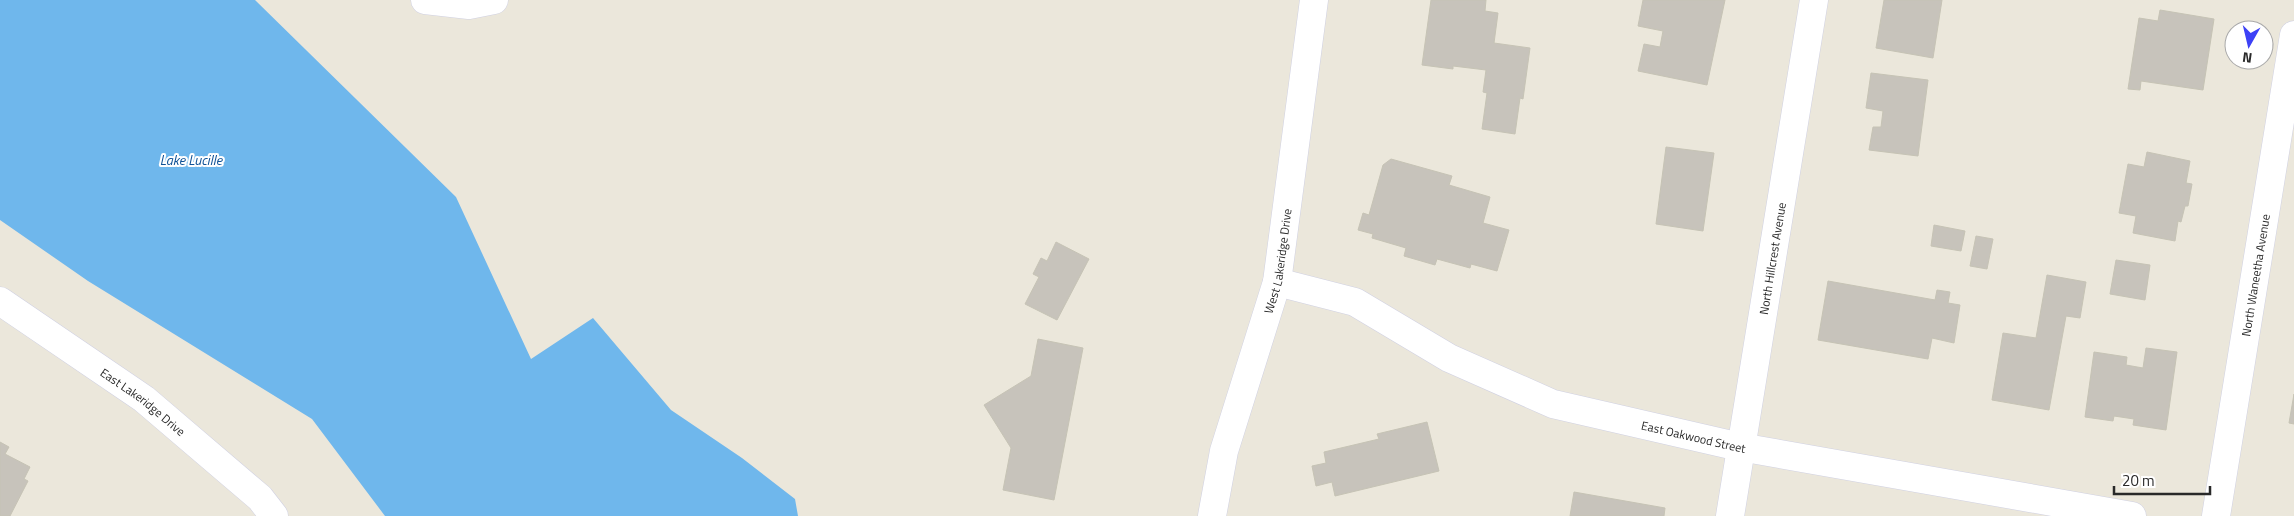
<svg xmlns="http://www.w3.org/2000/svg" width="2294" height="516" font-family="'Titillium Web',sans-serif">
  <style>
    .water { fill: #6fb7ec }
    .building { fill: #c7c3bb; stroke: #c6c3b5 }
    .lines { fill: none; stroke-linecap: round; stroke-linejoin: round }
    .minor-casing { stroke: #d0d1e2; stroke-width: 29 }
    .minor { stroke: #fff; stroke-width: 28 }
    .labels { text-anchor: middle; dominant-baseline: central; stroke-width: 4; stroke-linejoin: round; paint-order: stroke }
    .street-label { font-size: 12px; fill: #292929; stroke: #fff }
    .water-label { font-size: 14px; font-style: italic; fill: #0f5297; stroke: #fff }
  </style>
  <rect width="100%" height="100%" fill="#ebe7db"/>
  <polygon class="water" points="0,0 255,0 456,197 531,359 593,318 671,410 742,458 795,499 798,516 385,516 312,419 88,281 0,220"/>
  <g class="building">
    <polygon points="1431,0 1486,0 1485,11 1498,13 1494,43 1530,48 1523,99 1520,98 1515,134 1482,129 1487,93 1483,92 1486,70 1453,66 1453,69 1422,65"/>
    <polygon points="1643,0 1725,0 1707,85 1638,71 1644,44 1660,47 1663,31 1638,26"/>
    <polygon points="1884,0 1942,0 1933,58 1876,48"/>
    <polygon points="2160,10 2214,19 2203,90 2141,81 2140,90 2128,89 2139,18 2158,21"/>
    <polygon points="1871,73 1928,80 1918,156 1869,150 1873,127 1881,127 1883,111 1866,108"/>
    <polygon points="1666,147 1714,153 1703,231 1656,224"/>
    <polygon points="2147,152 2190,161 2186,183 2192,184 2188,206 2185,206 2181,222 2178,221 2175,241 2133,233 2136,216 2119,213 2128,164 2144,167"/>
    <polygon points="1391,159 1452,176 1449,185 1490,197 1483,223 1509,230 1497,271 1471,264 1470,268 1437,259 1435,265 1404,256 1406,248 1372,238 1373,234 1358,230 1363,213 1369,215 1383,165"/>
    <polygon points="1934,225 1965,231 1961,251 1931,246"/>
    <polygon points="1976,236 1993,239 1987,269 1970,266"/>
    <polygon points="1056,242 1089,259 1057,320 1025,304 1039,277 1033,274 1041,258 1047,261"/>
    <polygon points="2116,260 2150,265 2145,300 2110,294"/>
    <polygon points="2047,275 2086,282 2080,318 2066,316 2049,410 1992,400 2003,333 2036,338"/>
    <polygon points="1828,281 1935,300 1937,290 1950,292 1948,303 1960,305 1954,343 1932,338 1928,359 1818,340"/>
    <polygon points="1038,339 1083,348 1054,500 1003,490 1011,448 984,405 1031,376"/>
    <polygon points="2146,348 2177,352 2166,430 2133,425 2134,419 2114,416 2113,421 2085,417 2094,352 2127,357 2126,365 2143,368"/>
    <polygon points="2294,394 2294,424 2289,423"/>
    <polygon points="1427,422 1439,471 1335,496 1332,482 1316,486 1312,466 1326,463 1324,452 1379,439 1377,434"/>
    <polygon points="0,442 9,447 5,454 30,467 24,479 28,481 10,516 0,516"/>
    <polygon points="1574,492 1665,508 1664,516 1570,516"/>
  </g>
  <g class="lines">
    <defs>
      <g id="minor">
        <polyline points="425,0 469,5 494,0"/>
        <path id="s1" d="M1277,282L1355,302L1449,358L1553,404L1740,447L2132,516"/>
        <path id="s2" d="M0,301L144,399L260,498L274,516"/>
        <path id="s3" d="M1212,516L1224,451L1277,282L1314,0"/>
        <path id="s4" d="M1730,516L1814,0"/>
        <path id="s5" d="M2216,516L2294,35"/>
      </g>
    </defs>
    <use href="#minor" class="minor-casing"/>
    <use href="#minor" class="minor"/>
  </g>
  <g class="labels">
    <g class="street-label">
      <text stroke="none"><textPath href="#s4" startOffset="261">North Hillcrest Avenue</textPath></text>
      <text stroke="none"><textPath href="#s3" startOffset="264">West Lakeridge Drive</textPath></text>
      <text stroke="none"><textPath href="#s5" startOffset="244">North Waneetha Avenue</textPath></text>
      <text stroke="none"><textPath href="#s2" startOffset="175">East Lakeridge Drive</textPath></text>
      <text stroke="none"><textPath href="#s1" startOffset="448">East Oakwood Street</textPath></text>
    </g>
    <g class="water-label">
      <text x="191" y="159">Lake Lucille</text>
    </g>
  </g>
  <g transform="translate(2249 45) rotate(188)"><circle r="24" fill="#ffffff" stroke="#a9a9a9"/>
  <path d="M0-4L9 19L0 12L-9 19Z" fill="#3d41f6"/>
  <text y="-8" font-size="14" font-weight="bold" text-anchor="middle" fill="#292929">N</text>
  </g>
  <path d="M2114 486v8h96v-8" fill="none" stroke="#292929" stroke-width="2.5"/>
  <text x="2122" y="486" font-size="15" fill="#292929" stroke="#ffffff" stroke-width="4" paint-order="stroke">20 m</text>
</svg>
